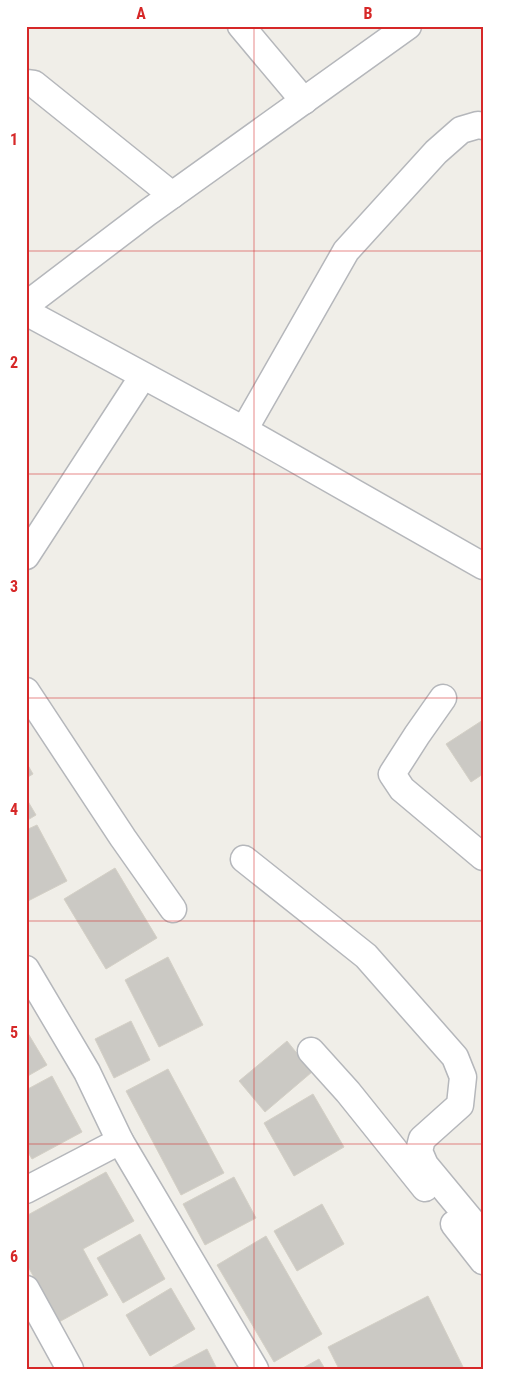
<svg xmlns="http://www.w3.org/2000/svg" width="509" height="1395" font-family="'Roboto Condensed',sans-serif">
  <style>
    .building { fill: #cbc9c4; stroke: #d4d0c6 }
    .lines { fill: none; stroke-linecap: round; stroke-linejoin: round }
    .minor-casing { stroke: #b5b7bb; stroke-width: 29 }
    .minor { stroke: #fff; stroke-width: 26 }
    .grid { fill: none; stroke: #d62828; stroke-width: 1; stroke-opacity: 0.55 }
    .neatline { fill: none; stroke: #d62828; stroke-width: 2 }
    .grid-label { font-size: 16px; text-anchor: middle; font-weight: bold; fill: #d62828 }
  </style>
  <rect width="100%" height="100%" fill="#f0eee8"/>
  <g class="building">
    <polygon points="483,720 483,774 471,782 446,744"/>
    <polygon points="26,762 33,774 26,778"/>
    <polygon points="26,798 36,815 26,821"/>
    <polygon points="37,825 67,881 26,902 26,830"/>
    <polygon points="115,868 157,938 106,969 64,899"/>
    <polygon points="168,957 203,1025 159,1047 125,980"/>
    <polygon points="131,1021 150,1060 114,1078 95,1039"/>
    <polygon points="26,1030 47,1065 26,1077"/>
    <polygon points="287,1041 312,1072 265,1112 239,1081"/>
    <polygon points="168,1069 224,1173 181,1195 126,1091"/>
    <polygon points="52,1076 82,1132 32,1159 26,1149 26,1090"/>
    <polygon points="313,1094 344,1147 294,1176 264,1123"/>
    <polygon points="106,1172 134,1221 83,1249 108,1295 59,1322 26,1263 26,1216"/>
    <polygon points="234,1177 256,1218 205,1245 183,1204"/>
    <polygon points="322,1204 344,1244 297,1271 274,1231"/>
    <polygon points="140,1234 165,1279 123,1303 97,1258"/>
    <polygon points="266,1236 322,1334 274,1362 217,1265"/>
    <polygon points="171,1288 195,1329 150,1356 126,1315"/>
    <polygon points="428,1296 464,1369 339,1369 328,1347"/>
    <polygon points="207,1349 217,1369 169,1369"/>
    <polygon points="319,1359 325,1369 301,1369"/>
  </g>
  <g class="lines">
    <defs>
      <g id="minor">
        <polyline points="241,26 304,101"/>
        <polyline points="26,83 34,84 172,195"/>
        <polyline points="26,305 147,213 408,26"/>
        <polyline points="26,312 244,430 483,566"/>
        <polyline points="244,430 346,251 436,152 461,130 478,125 483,126"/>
        <polyline points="26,556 143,376"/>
        <polyline points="26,691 123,838 173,909"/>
        <polyline points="443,698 417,735 392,774 402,789 483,857"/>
        <polyline points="244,859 366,956 455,1057 463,1077 460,1105 422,1139 419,1151 425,1165 483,1235"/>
        <polyline points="26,969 87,1072 120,1141 255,1369"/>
        <polyline points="311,1051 348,1092 425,1188"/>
        <polyline points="26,1190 120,1141"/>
        <polyline points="454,1224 483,1261"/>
        <polyline points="26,1289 70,1369"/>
      </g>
    </defs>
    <use href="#minor" class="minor-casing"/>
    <use href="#minor" class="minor"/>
  </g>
  <path class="grid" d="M254,26V1369M26,251H483M26,474H483M26,698H483M26,921H483M26,1144H483"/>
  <rect width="509" height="1395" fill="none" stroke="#ffffff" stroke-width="55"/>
  <rect x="28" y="28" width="454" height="1340" class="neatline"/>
  <g class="grid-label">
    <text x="141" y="19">A</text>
    <text x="368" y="19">B</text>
    <text x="14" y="145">1</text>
    <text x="14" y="368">2</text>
    <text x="14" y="592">3</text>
    <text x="14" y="815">4</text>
    <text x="14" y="1038">5</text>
    <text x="14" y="1262">6</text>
  </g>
</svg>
